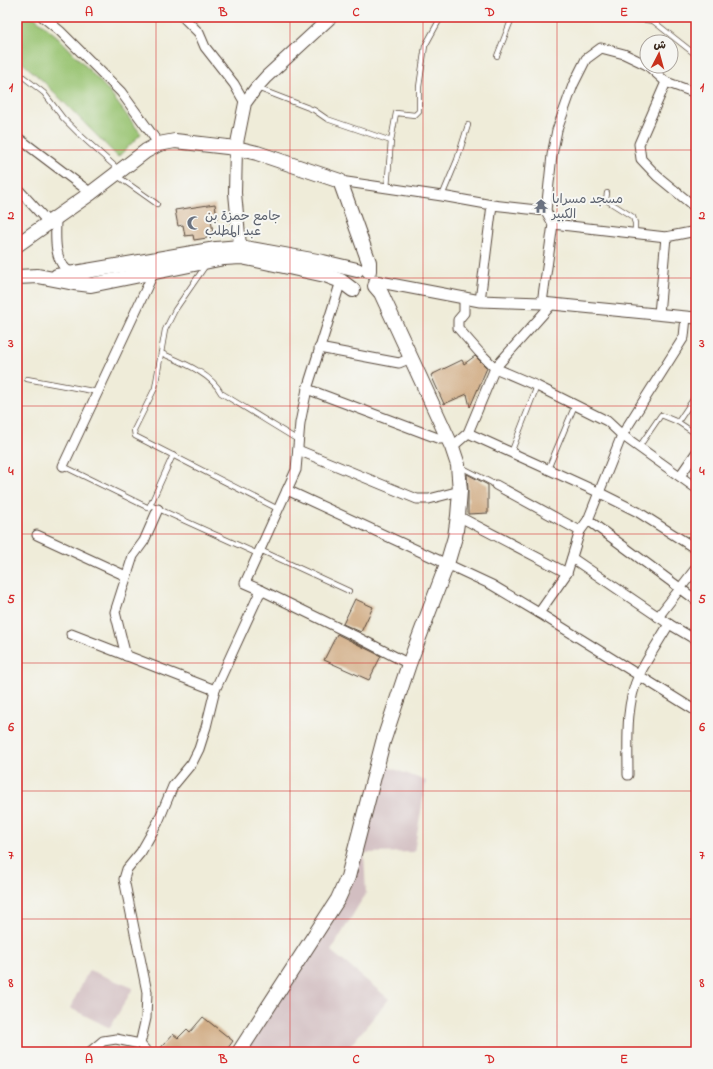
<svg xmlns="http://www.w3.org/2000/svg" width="713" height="1069" font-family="'Indie Flower','Playpen Sans Arabic',sans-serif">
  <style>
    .industrial { fill: #d2bec1 }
    .green { fill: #97c370; stroke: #697647 }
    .building { fill: #d2ae87 }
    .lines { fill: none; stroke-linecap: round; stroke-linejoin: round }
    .service-casing { stroke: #56473a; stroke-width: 6 }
    .minor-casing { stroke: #56473a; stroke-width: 11 }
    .tertiary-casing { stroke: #56473a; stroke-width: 13 }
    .secondary-casing { stroke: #56473a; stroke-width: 14 }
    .primary-casing { stroke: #56473a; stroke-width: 16 }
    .service { stroke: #fff; stroke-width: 4.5 }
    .minor { stroke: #fff; stroke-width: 9 }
    .tertiary { stroke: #fff; stroke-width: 11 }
    .secondary { stroke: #fff; stroke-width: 12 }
    .primary { stroke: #fff; stroke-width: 14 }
    .grid { fill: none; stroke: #d62828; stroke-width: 1; stroke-opacity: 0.55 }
    .labels { text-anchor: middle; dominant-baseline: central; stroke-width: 4; stroke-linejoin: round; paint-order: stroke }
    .worship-label { font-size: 13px; fill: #5b616d; stroke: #f6f6f2; text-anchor: start }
    .neatline { fill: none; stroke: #d62828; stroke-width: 1.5 }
    .grid-label { font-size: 13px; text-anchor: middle; font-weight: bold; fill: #d62828 }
  </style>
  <rect width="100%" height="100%" fill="#f6f6f2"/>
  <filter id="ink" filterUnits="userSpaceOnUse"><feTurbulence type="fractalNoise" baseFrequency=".025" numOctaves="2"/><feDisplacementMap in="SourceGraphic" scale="8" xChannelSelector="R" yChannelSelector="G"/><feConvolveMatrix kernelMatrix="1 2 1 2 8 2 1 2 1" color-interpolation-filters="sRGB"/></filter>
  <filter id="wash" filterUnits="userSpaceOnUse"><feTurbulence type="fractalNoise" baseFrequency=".012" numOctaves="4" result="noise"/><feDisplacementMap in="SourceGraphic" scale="16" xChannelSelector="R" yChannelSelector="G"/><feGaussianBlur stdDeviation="0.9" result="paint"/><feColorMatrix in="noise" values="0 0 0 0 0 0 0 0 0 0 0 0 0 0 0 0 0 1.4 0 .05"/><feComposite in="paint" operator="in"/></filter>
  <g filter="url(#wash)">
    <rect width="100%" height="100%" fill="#efecd9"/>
    <g class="industrial">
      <polygon points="383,765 426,781 414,852 364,853 366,893 331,951 389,999 345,1052 244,1052 348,891"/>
      <polygon points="89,970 133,988 110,1028 70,1008"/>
    </g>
    <polygon class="green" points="22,17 34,17 59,38 107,89 141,134 118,157 43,81 17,58 17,23"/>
    <g id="blocks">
      <g class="building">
        <polygon points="215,204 217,219 211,220 213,232 206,233 207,238 194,240 193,235 185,236 183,225 178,226 175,210"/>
        <polygon points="475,356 487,368 470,407 467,394 444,404 431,375 462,360 464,364"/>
        <polygon points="467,474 488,485 488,513 468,514 468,490"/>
        <polygon points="355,599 373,607 361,632 343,624"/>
        <polygon points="337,634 381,656 369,680 324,660"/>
        <polygon points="203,1017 233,1041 225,1052 157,1052 173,1034 178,1038 187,1029 190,1032"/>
      </g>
    </g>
  </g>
  <g filter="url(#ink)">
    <use href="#blocks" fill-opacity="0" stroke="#56473a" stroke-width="1"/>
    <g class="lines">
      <defs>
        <g id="service">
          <path d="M620,17C631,21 642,18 653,21L696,55"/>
          <polyline points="497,56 512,18 516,17"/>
          <polyline points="17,72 44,93 63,118 79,134 119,170"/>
          <polyline points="257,88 314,110 327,119 391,141"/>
          <polyline points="116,175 157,204"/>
          <polyline points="387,188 391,141 396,113 415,115 419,111 419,87 425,46 441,17"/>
          <polyline points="607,193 606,200 633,217 635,223 635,233"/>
          <polyline points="442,196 457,160 468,125"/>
          <polyline points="206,265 175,310 165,330 155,388 134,430 135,436 278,509"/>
          <path d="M161,353C181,362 211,373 221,393L298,440"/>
          <polyline points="27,379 98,392"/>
          <polyline points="678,422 696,395"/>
          <polyline points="639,447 661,415 678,422 696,434"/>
          <polyline points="511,453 537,386"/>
          <polyline points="63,466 149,508 173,455"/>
          <polyline points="461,467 496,485"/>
          <polyline points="548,469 575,405"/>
          <polyline points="150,505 258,554"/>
          <polyline points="260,550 349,591"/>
        </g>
        <g id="minor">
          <polyline points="43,17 60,31 121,92 159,144"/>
          <polyline points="183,17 199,33 205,47 234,84 245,103"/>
          <polyline points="648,66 666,82 696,93"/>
          <polyline points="666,82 639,144 641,159 657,176 696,208"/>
          <polyline points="17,137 91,193"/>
          <polyline points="340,181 442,196 492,205 546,211 553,224 666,237 696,231"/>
          <polyline points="17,188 49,223"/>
          <polyline points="546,211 552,155 557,130 573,85 586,59 601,48 624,54 647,65"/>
          <path d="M56,218C56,233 53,257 66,269C68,271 72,272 74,274"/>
          <polyline points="464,297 464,313 458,320 458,328 479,352 495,368 537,386 607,421 622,435 696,488"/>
          <polyline points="480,301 492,205"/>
          <polyline points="542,303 553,224"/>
          <polyline points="659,314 666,237"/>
          <polyline points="319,348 399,363 411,358"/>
          <polyline points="307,389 440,439 448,438"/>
          <polyline points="468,433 600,493 638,512 696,549"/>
          <polyline points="452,447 468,433 495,368 552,304"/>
          <polyline points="298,450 417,499 429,499 460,491"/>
          <polyline points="63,466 154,272"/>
          <polyline points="680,476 696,453"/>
          <polyline points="496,485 580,531"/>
          <polyline points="287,490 447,564 492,585 539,613 696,711"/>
          <polyline points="458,516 567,573"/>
          <polyline points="588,520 696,600"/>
          <polyline points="37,535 126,576"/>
          <polyline points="572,558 669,624 696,640"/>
          <polyline points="261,590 245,583 296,470 300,423 307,389 341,281"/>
          <polyline points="539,613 567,573 580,531 588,520 622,435 684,337 686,317"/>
          <polyline points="658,617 696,568"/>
          <polyline points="71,634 215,690"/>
          <polyline points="126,656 115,612 133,556 144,541 158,509"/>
          <path d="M628,775C628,742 625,705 639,675C648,657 659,641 669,624"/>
          <polyline points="140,1044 146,1018 147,992 124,879 127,869 141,852 158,822 173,786 192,763 199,749 206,727 215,690 261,590 357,637 409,664"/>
          <polyline points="90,1052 103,1041 116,1039 140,1044 147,1052"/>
        </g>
        <polyline id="tertiary" points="375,281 480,301 542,303 696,318"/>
        <polyline id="secondary" points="241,256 235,193 236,148 245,103 256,88 266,77 331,17"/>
        <g id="primary">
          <polyline points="17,245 91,193 146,151 159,144 175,141 236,148 257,153 340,181 369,262 369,271"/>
          <polyline points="57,276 216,249 240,247 323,262 357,270"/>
          <polyline points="17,277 38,276 74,283 91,285 224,258 241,257 256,260 325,275 341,281 353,290"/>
          <polyline points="239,1052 338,899 348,877 383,742 409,664 447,564 455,537 458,516 460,491 458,465 452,447 381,293 375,286"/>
        </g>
      </defs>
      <use href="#service" class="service-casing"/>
      <use href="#minor" class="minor-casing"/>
      <use href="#tertiary" class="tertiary-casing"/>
      <use href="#secondary" class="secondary-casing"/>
      <use href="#primary" class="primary-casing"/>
      <use href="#service" class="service"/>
      <use href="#minor" class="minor"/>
      <use href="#tertiary" class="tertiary"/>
      <use href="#secondary" class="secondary"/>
      <use href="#primary" class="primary"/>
    </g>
  </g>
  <path class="grid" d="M156,17V1052M290,17V1052M423,17V1052M557,17V1052M17,150H696M17,278H696M17,406H696M17,534H696M17,663H696M17,791H696M17,919H696"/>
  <defs>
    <symbol id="temple-bare" viewBox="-9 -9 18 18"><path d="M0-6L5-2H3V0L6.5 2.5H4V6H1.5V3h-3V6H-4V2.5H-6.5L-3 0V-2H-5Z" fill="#6b7280" stroke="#f6f6f2" stroke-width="2.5" paint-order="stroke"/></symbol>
    <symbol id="mosque-bare" viewBox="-9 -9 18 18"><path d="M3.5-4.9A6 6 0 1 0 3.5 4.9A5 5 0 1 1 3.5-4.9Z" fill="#6b7280" stroke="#f6f6f2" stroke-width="2.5" paint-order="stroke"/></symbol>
  </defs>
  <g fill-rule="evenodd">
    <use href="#temple-bare" x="531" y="196" width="20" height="20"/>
    <use href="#mosque-bare" x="184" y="213" width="20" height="20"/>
  </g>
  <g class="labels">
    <g class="worship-label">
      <text x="552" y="199">مسجد مسرابا<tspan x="552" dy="15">الكبير</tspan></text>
      <text x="205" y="216">جامع حمزة بن<tspan x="205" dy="15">عبد المطلب</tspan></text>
    </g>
  </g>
  <rect width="713" height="1069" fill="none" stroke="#f6f6f2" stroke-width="44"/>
  <g transform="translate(659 54) rotate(6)"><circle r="19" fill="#f6f6f2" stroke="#aba49d"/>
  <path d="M0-3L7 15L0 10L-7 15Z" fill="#c8321e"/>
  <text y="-6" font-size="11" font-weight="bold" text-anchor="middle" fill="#3b2a1e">ش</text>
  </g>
  <rect x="22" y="22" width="669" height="1025" class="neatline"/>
  <g class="grid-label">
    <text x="89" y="16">A</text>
    <text x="223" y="16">B</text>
    <text x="356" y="16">C</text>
    <text x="490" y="16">D</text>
    <text x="624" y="16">E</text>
    <text x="11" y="91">1</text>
    <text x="702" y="91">1</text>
    <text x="11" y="219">2</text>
    <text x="702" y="219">2</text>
    <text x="11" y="347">3</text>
    <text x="702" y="347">3</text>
    <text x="11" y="475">4</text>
    <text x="702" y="475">4</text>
    <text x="11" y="603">5</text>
    <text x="702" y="603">5</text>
    <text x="11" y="731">6</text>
    <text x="702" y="731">6</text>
    <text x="11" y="859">7</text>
    <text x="702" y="859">7</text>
    <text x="11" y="987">8</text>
    <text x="702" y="987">8</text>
    <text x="89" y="1063">A</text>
    <text x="223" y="1063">B</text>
    <text x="356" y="1063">C</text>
    <text x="490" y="1063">D</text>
    <text x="624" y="1063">E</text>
  </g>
</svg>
